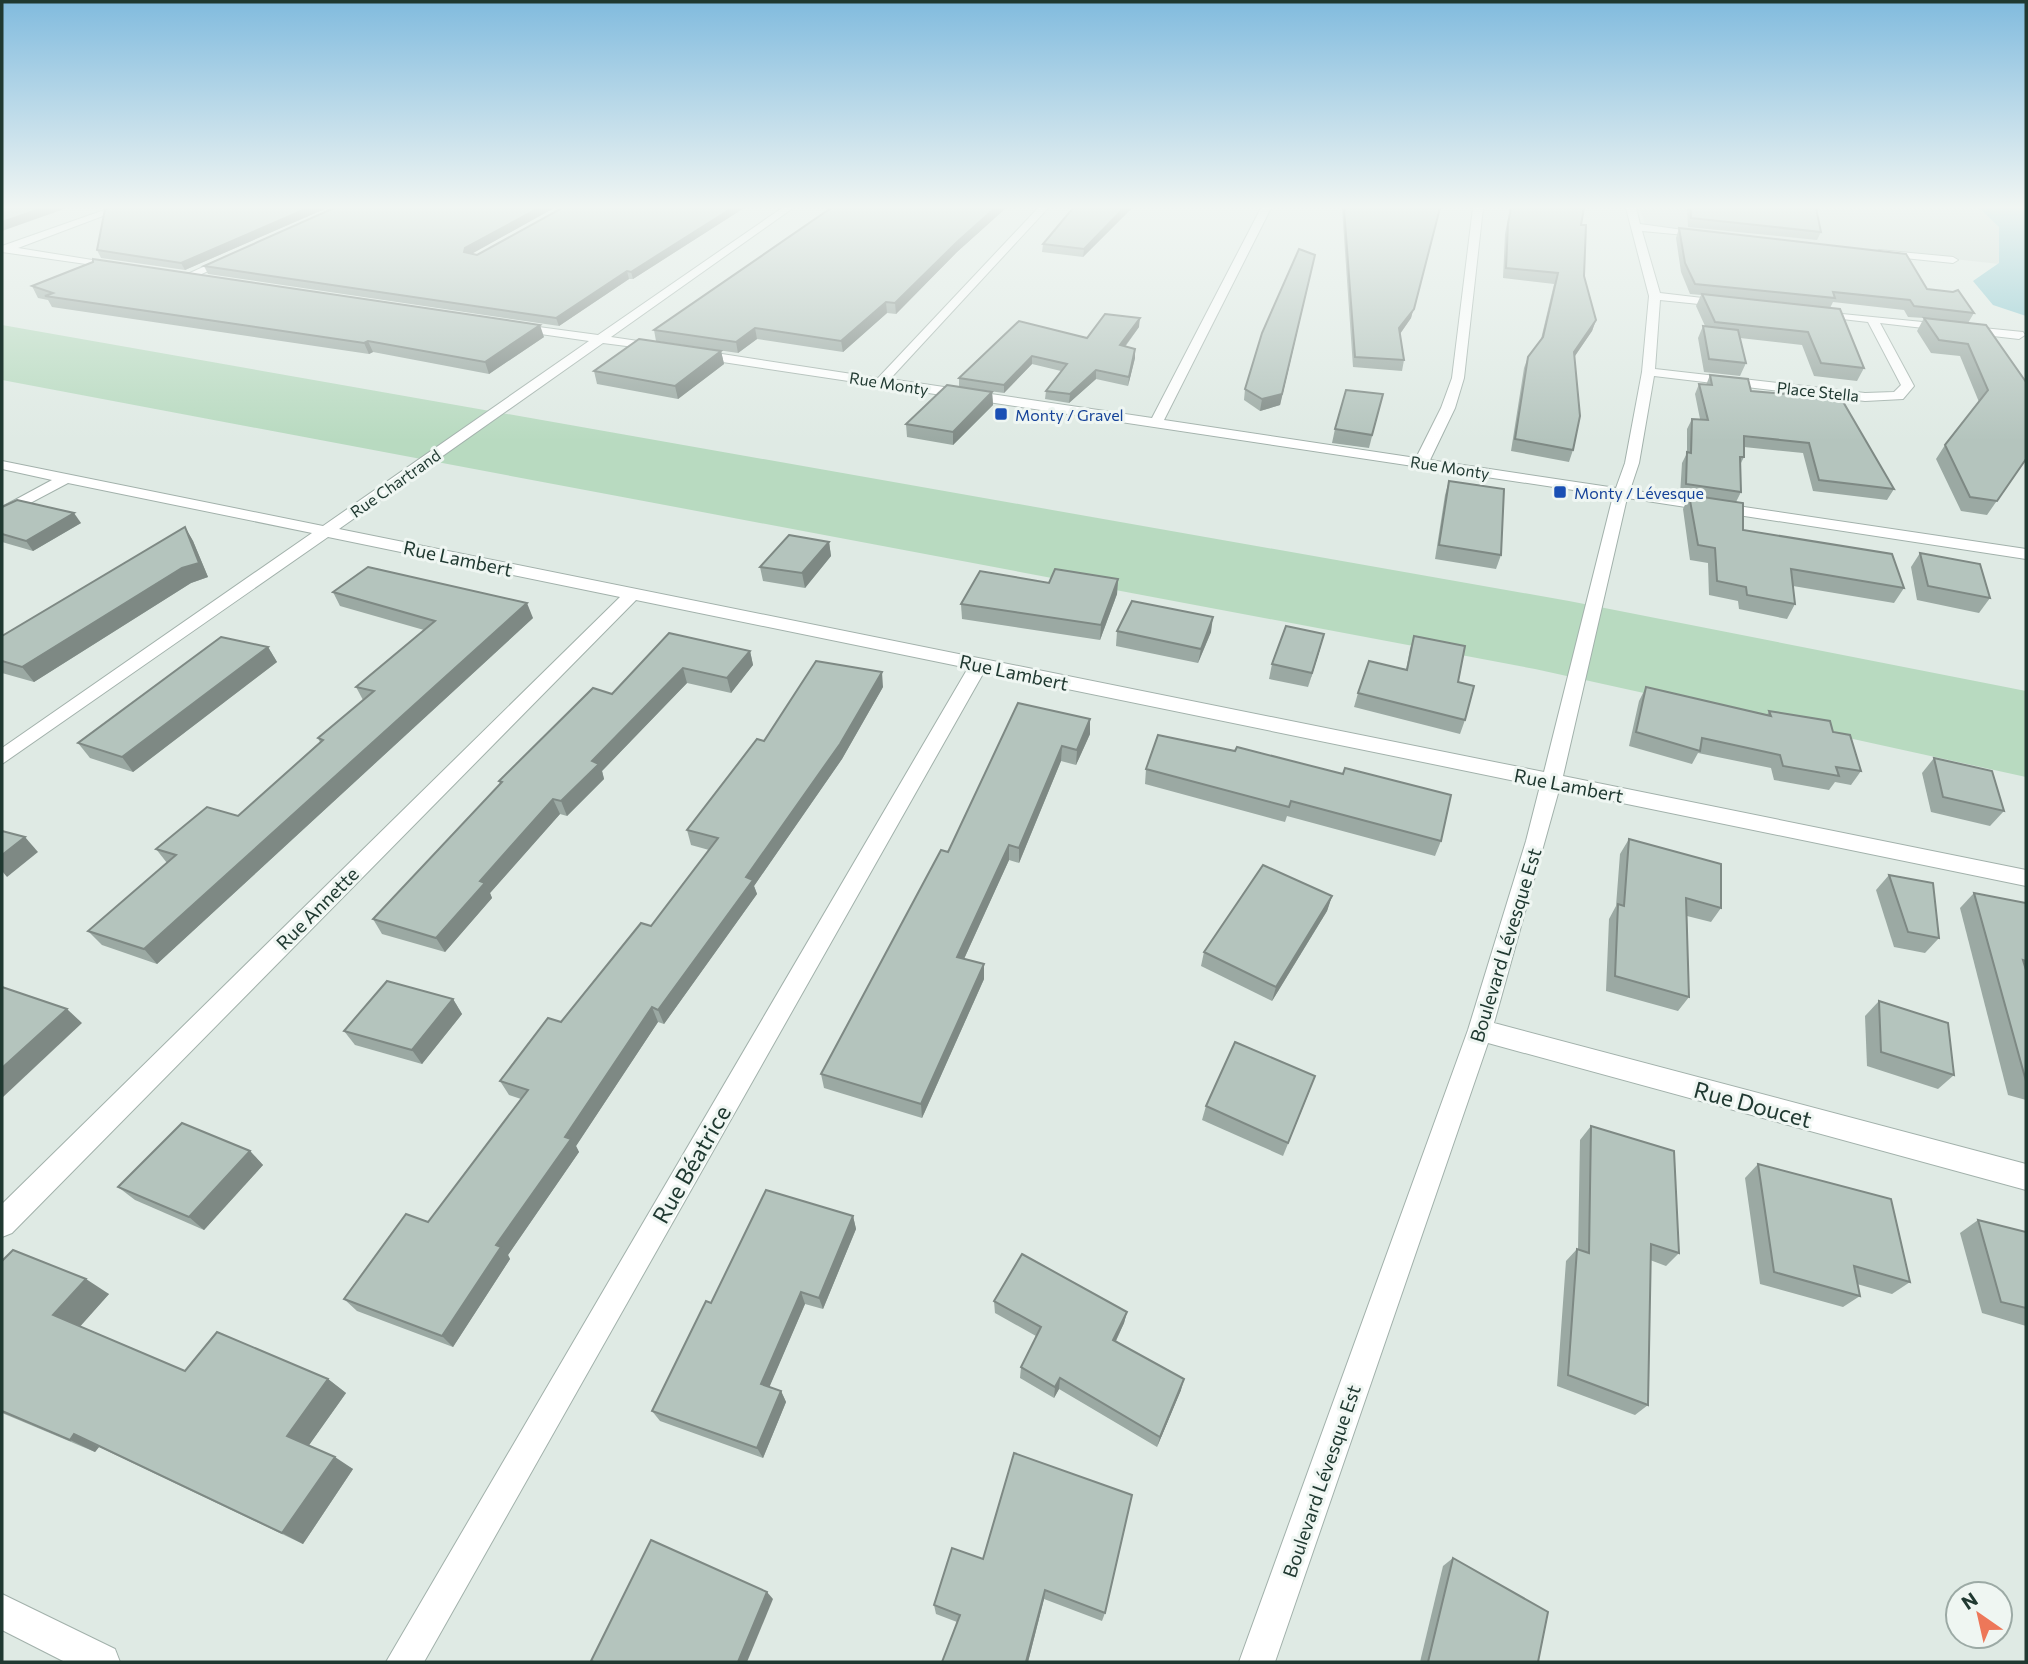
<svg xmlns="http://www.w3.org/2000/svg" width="2028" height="1664" font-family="Commissioner,sans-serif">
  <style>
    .built { fill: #cdd9d3 }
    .green { fill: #b8dac0 }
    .water { fill: #88c6ce }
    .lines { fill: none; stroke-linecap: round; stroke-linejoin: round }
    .minor-casing { stroke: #a2b1ab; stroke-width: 2 }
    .minor { fill: #fff; fill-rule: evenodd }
    .wall { fill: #9ba9a3 }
    .shaded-wall { fill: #7e8984 }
    .building { fill: #b4c4bd; stroke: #7e8984; stroke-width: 2 }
    .transit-dot { fill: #1a4fb4; stroke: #eff6f2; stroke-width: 2.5 }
    .labels { text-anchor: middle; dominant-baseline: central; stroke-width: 6; stroke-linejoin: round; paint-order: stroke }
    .far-street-label { font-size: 16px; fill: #203931; stroke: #eff6f2 }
    .far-transit-label { font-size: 16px; fill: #164399; stroke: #eff6f2; text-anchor: start }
    .street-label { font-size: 19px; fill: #203931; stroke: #eff6f2 }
    .near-street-label { font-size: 23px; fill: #203931; stroke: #eff6f2 }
  </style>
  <rect width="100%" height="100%" fill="#dfeae4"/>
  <polygon class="built" points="1640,208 1979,208 1999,227 1999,264 1645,225"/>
  <polygon class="green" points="2,325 1569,601 2026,691 2026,777 1535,669 2,380"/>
  <polygon class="water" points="1979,208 2026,208 2026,316 1993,305 1973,281 1999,263 1999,227"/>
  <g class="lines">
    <defs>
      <g id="minor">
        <polygon points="110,208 124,208 18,248 117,264 121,265 121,269 2,252 2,246"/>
        <polygon points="782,208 793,208 611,337 665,345 665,351 603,343 339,529 1544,772 1613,496 696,358 690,354 696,350 878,378 1038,208 1048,208 890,379 1152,418 1261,208 1271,208 1164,420 1416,458 1441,408 1452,378 1473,208 1483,208 1464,378 1455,408 1430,460 1616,488 1625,463 1642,372 1649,296 1626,208 1636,208 1640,224 1712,234 1707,237 1642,231 1660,293 1728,301 1734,304 1728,307 1660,300 1655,369 1865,393 1894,392 1901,385 1868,322 1816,316 1812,315 1812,311 2023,332 2025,335 2019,339 1880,323 1914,386 1903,399 1865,401 1654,376 1639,463 1630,490 2026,549 2026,559 1627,498 1563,776 2026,870 2026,886 1559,790 1494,1023 2026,1164 2026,1190 1488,1043 1275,1662 1239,1662 1468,1030 1526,841 1540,786 984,672 424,1662 386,1662 968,668 636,600 12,1233 2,1237 2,1204 620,597 328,537 2,764 2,748 312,533 68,483 2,518 2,507 52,480 2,469 2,461 323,526 589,341 513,330 507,326 509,323 598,335"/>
        <polygon points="1879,250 1953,257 1958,260 1953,263 1875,255 1874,253"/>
        <polygon points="232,254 237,257 236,259 190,279 181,277"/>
        <polygon points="2,1594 115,1649 120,1662 65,1662 2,1630"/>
      </g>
    </defs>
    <use href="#minor" class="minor-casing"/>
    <use href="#minor" class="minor"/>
  </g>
  <g class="wall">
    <polygon points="108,208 327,208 185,270 101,258 97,250"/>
    <polygon points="334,208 554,208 472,253 477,255 562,208 744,208 633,279 629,279 559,326 208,274 204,266"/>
    <polygon points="831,208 1006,208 957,252 896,314 887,313 843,352 757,339 738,353 656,341 654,330"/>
    <polygon points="1073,208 1132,208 1083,257 1042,252 1043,244"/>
    <polygon points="1342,208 1440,208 1411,318 1400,334 1404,360 1402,371 1353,367"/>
    <polygon points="1510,208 1584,208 1581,225 1584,276 1596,320 1592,331 1575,356 1573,450 1569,462 1511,451 1524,368 1528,357 1541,339 1554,284 1503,278 1505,234"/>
    <polygon points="1687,208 1816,208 1821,232 1817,240 1688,227"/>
    <polygon points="1679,228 1927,289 1974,313 1968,323 2026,459 1987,515 1961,511 1936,459 1945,445 1979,402 1960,356 1931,353 1917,331 1924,318 1908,317 1904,310 1833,302 1830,308 1864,368 1857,381 1814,376 1802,345 1740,338 1746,363 1740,376 1704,372 1698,338 1703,326 1705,326 1696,306 1701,295 1690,294 1681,272 1676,238"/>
    <polygon points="1315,255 1280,405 1260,411 1244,400 1245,389"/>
    <polygon points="32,286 544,337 489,374 373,352 369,354 52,307 48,300 38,298"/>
    <polygon points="1139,327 1125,347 1135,349 1135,358 1128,386 1096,379 1069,403 1045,399 1046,391 1061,371 1032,364 1004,393 959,387 959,378 1087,338"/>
    <polygon points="721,351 724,364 678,399 597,384 594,371"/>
    <polygon points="1710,375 1751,391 1826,398 1894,489 1887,500 1813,491 1803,453 1744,447 1744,457 1740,465 1741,492 1736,502 1743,530 1904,588 1894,603 1793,586 1795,604 1787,619 1739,609 1738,601 1709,595 1708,563 1690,560 1683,509 1689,496 1680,495 1682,463 1687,453 1687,429 1692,419 1700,419 1695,394 1699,384 1706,385"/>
    <polygon points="992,392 993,405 953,445 907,437 906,424"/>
    <polygon points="1383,394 1369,448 1332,443 1335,429"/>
    <polygon points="1449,481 1501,555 1496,569 1435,559 1445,495"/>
    <polygon points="2,507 81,523 33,551 2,542"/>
    <polygon points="185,527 193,541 208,577 191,583 34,682 2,673 2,636"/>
    <polygon points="829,542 831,556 805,588 763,581 760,567"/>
    <polygon points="1920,553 1990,598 1979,613 1917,600 1911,567"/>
    <polygon points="1118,579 1117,594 1100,640 962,619 961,604 1049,583"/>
    <polygon points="333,592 533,618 157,964 102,945 88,931 167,863 156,849 238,816 320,742 318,738 363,700 356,687 424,630 340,606"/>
    <polygon points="1117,631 1211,632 1198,663 1116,646"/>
    <polygon points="669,633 750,651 753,665 731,693 687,683 602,771 604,779 567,816 560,814 490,893 492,898 445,952 382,934 373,919 500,784 499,781 612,694"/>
    <polygon points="1414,636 1458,682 1465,720 1460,734 1354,707 1358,693 1406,670 1410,649"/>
    <polygon points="268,647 277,662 133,772 90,758 78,743"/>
    <polygon points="1320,649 1308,687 1269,679 1272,664"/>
    <polygon points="883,687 842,759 754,886 757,894 664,1024 658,1022 576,1146 579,1152 508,1255 510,1259 453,1347 357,1311 344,1299 428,1222 521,1099 509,1095 500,1081 561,1022 651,926 709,850 691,845 687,830 764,741"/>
    <polygon points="1646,687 1767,715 1769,711 1833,732 1861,771 1851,785 1835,782 1829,790 1774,780 1771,768 1698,753 1692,764 1629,746 1639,701"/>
    <polygon points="1018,703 1090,734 1076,765 1061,761 1019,863 1009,860 964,959 984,964 984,979 922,1118 824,1088 821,1074 948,852"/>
    <polygon points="1158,735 1441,841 1435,856 1287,816 1285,822 1145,784 1146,769"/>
    <polygon points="1934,758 2004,811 1990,826 1931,812 1922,773"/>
    <polygon points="1629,839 1721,908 1711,922 1687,916 1689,997 1678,1011 1606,991 1609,919 1616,906 1620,854"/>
    <polygon points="1889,875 1939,938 1925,953 1894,947 1876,890"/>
    <polygon points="1974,893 2026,903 2026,1100 2008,1095 1960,908"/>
    <polygon points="1332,896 1327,911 1272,1001 1201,966 1204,952"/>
    <polygon points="453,999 462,1014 422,1064 355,1045 344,1031"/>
    <polygon points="1879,1001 1954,1075 1938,1089 1867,1066 1865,1016"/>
    <polygon points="1310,1090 1283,1156 1202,1120 1206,1106"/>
    <polygon points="1591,1126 1679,1253 1666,1266 1650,1260 1648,1405 1635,1415 1557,1386 1566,1261 1577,1249 1578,1250 1580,1140"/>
    <polygon points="250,1151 263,1165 204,1230 135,1200 118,1187"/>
    <polygon points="1758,1164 1910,1282 1892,1294 1857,1284 1860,1296 1843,1307 1760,1284 1745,1178"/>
    <polygon points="853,1216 856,1229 823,1309 805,1304 769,1387 781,1391 786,1402 763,1458 660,1421 652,1411 711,1303"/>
    <polygon points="1978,1220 2026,1232 2026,1326 1982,1313 1960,1233"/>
    <polygon points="2,1261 109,1294 80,1326 185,1371 328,1379 346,1393 309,1445 353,1469 303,1544 99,1447 95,1452 2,1413"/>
    <polygon points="994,1301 1127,1312 1124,1323 1116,1341 1181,1390 1157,1447 1059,1389 1054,1398 1020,1378 1021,1367 1036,1336 995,1313"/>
    <polygon points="952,1548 1105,1613 1102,1621 1044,1599 1028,1662 942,1662 957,1622 936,1614 934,1605"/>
    <polygon points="1453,1558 1538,1662 1420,1662 1443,1566"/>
  </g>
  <g class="shaded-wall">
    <polygon points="43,208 67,208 2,231 2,222"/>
    <polygon points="308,208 327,208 185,270 181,263"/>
    <polygon points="539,208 554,208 468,256 464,252 465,248"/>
    <polygon points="732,208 744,208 633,279 631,272"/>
    <polygon points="995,208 1006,208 957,252 896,314 895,303 957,242"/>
    <polygon points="1124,208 1132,208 1083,257 1084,249"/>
    <polygon points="1440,208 1411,318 1397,338 1399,328"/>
    <polygon points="1315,255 1280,405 1260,411 1262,399"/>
    <polygon points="627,271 629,279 559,326 556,318"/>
    <polygon points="886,302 887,313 843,352 841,341"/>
    <polygon points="1140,318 1139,327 1119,354 1120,345"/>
    <polygon points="1596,320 1592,331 1570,363 1574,352"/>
    <polygon points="540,325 544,337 489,374 485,362"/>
    <polygon points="755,328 757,339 738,353 736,342"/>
    <polygon points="368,341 373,352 369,354 364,343"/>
    <polygon points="1135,349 1135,358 1128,386 1129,377"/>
    <polygon points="721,351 724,364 678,399 675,386"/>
    <polygon points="1032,356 1032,364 1004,393 1004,385"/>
    <polygon points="1096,370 1096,379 1069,403 1070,394"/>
    <polygon points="992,392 993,405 953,445 953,432"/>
    <polygon points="74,513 81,523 33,551 26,541"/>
    <polygon points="185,527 193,541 208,577 191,583 34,682 22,667"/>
    <polygon points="829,542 831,556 805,588 802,573"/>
    <polygon points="1118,579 1117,594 1100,640 1101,625"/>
    <polygon points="527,603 533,618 157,964 144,949"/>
    <polygon points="1213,617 1211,632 1198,663 1201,649"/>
    <polygon points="1324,634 1320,649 1308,687 1312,673"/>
    <polygon points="268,647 277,662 133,772 122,757"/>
    <polygon points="750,651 753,665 731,693 727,678"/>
    <polygon points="683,668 687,683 602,771 604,779 567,816 561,801 592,761"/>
    <polygon points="882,672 883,687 842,759 754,886 757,894 664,1024 658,1010"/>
    <polygon points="1090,719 1090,734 1076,765 1077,750"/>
    <polygon points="1062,746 1061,761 1019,863 1019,848"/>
    <polygon points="553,799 560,814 490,893 492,898 445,952 436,938 480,881"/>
    <polygon points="25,837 38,852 7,877 2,871 2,855"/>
    <polygon points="1009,845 1009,860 958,972 957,957"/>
    <polygon points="1332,896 1327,911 1272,1001 1276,987"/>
    <polygon points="984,964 984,979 922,1118 921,1104"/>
    <polygon points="453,999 462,1014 422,1064 412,1050"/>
    <polygon points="652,1007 658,1022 576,1146 579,1152 508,1255 510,1259 453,1347 442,1336 496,1245 565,1137"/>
    <polygon points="67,1009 82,1023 2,1098 2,1068"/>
    <polygon points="250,1151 263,1165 204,1230 189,1217"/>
    <polygon points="853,1216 856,1229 823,1309 819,1298"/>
    <polygon points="86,1279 109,1294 77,1330 53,1315"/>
    <polygon points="801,1292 805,1304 766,1395 761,1384"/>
    <polygon points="1127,1312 1124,1323 1111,1351 1113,1340"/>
    <polygon points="1060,1378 1059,1389 1054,1398 1055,1387"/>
    <polygon points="328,1379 346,1393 307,1448 287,1436"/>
    <polygon points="1184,1379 1181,1390 1157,1447 1160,1437"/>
    <polygon points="781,1391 786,1402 763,1458 757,1448"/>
    <polygon points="74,1434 99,1447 95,1452 70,1440"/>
    <polygon points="335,1457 353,1469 303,1544 282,1533"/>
    <polygon points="1045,1590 1044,1599 1028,1662 1026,1662"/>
    <polygon points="767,1592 773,1599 747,1662 738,1662"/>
  </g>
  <g class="building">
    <polygon points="2,208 43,208 2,222"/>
    <polygon points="108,208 308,208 181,263 97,250 105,209"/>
    <polygon points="334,208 539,208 465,248 464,252 477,255 562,208 732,208 631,272 627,271 556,318 204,266"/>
    <polygon points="831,208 995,208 957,242 895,303 886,302 841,341 755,328 736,342 654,330"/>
    <polygon points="1073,208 1124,208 1084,249 1043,244"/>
    <polygon points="1344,208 1440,208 1414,309 1399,328 1404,360 1355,357"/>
    <polygon points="1511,208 1584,208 1581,225 1586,225 1584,276 1596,320 1574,352 1580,416 1573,450 1515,439 1528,357 1543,337 1558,273 1506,268 1508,224"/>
    <polygon points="1691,208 1816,208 1821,232 1691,218"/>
    <polygon points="1679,228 1906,254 1927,289 1953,292 1958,290 1974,313 1914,306 1910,300 1833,292 1835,298 1695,284 1685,263"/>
    <polygon points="1299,249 1315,255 1282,394 1262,399 1245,389 1262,333"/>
    <polygon points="93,259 540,325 485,362 368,341 364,343 45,296 53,293 32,286 93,262"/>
    <polygon points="1702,294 1840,309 1864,368 1821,363 1808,332 1715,322"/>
    <polygon points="1105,314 1140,318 1120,345 1135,349 1129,377 1096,370 1070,394 1046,391 1067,364 1032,356 1004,385 959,378 1019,321 1087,338"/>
    <polygon points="1924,318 1986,325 2026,382 2026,459 1997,501 1970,497 1945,445 1988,390 1968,344 1939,340"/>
    <polygon points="1703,326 1738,330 1746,363 1709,359"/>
    <polygon points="639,339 721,351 675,386 594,371"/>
    <polygon points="1710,375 1748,379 1751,391 1799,395 1823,389 1826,398 1842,400 1894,489 1819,480 1809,443 1744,436 1744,457 1740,457 1741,492 1686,484 1687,452 1691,453 1692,419 1708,420 1699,384 1712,385"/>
    <polygon points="947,385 992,392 953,432 906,424"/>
    <polygon points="1346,390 1383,394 1372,435 1335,429"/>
    <polygon points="1449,481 1504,489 1501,555 1439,545"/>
    <polygon points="1689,495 1743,503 1743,530 1892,554 1904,588 1791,569 1795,604 1747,595 1746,587 1717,581 1715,548 1698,545"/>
    <polygon points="17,500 74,513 26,541 2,534 2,507"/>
    <polygon points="185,527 199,563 182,568 22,667 2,661 2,636"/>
    <polygon points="789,535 829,542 802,573 760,567"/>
    <polygon points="1920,553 1980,564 1990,598 1928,586"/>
    <polygon points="368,567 527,603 144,949 88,931 176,855 156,849 207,807 238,816 323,740 318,738 374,691 356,687 435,621 333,592"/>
    <polygon points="1055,569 1118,579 1101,625 961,604 980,571 1049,583"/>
    <polygon points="1132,601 1213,617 1201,649 1117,631"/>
    <polygon points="1286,626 1324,634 1312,673 1272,664"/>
    <polygon points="669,633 750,651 727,678 683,668 592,761 599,764 561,801 553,799 480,881 485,883 436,938 373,919 502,782 499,781 593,688 612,694"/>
    <polygon points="1414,636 1465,646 1458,682 1474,686 1465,720 1358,693 1369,661 1407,670"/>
    <polygon points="221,637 268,647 122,757 78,743"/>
    <polygon points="816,661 882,672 840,744 746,877 753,880 658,1010 652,1007 565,1137 571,1139 496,1245 501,1247 442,1336 344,1299 406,1214 428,1222 528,1090 500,1081 548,1018 561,1022 641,923 651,926 718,838 687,830 757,739 764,741"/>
    <polygon points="1646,687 1771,716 1769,711 1830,721 1833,732 1850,735 1861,771 1836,767 1839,776 1783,766 1780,755 1702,738 1700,751 1636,732"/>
    <polygon points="1018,703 1090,719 1077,750 1062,746 1019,848 1009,845 957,957 984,964 921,1104 821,1074 941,850 948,852"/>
    <polygon points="1158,735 1235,751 1237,747 1343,774 1345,768 1451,795 1441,841 1291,801 1289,807 1146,769"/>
    <polygon points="1934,758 1992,771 2004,811 1943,797"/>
    <polygon points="2,831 25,837 2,855"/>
    <polygon points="1629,839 1721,864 1721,908 1686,898 1689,997 1615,976 1618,904 1624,906"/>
    <polygon points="1263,865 1332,896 1276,987 1204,952"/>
    <polygon points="1889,875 1933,883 1939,938 1908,932"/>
    <polygon points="1974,893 2026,903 2026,961 2023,960 2026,970 2026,1081"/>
    <polygon points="387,981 453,999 412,1050 344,1031"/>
    <polygon points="2,987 67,1009 2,1068"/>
    <polygon points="1879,1001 1948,1023 1954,1075 1881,1052"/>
    <polygon points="1235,1042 1315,1076 1288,1143 1206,1106"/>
    <polygon points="182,1123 250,1151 189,1217 118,1187"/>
    <polygon points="1591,1126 1674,1151 1679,1253 1651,1244 1648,1405 1568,1375 1577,1249 1589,1253"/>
    <polygon points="1758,1164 1891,1199 1910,1282 1854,1266 1860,1296 1774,1272"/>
    <polygon points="766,1190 853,1216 819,1298 801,1292 761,1384 781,1391 757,1448 652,1411 706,1301 711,1303"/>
    <polygon points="1978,1220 2026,1232 2026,1308 2001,1302"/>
    <polygon points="13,1250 86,1279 53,1315 185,1371 217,1332 328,1379 287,1436 335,1457 282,1533 74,1434 70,1440 2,1411 2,1261"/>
    <polygon points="1022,1254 1127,1312 1113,1340 1184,1379 1160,1437 1060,1378 1055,1387 1021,1367 1041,1327 994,1301"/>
    <polygon points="1014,1453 1132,1495 1105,1613 1045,1590 1026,1662 942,1662 960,1615 934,1605 952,1548 983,1559"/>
    <polygon points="651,1540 767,1592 738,1662 594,1662 591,1661"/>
    <polygon points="1453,1558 1548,1612 1538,1662 1428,1662"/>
  </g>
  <linearGradient id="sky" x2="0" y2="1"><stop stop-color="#81bbde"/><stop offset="0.47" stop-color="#f1f6f3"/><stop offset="1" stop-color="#f1f6f3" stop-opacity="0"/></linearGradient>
  <rect width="2028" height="441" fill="url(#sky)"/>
  <g class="transit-dot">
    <rect x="994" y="407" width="14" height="14" rx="3.5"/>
    <rect x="1553" y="485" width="14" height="14" rx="3.5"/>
  </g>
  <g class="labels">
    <g class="far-street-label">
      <text transform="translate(889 383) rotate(9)">Rue Monty</text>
      <text transform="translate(1818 391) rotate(6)">Place Stella</text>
      <text transform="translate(1450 467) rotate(9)">Rue Monty</text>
      <text transform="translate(395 483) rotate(-35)">Rue Chartrand</text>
    </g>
    <g class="far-transit-label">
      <text x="1015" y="414">Monty / Gravel</text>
      <text x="1574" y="492">Monty / Lévesque</text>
    </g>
    <g class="street-label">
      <text transform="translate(458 558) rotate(12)">Rue Lambert</text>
      <text transform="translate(1014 672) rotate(12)">Rue Lambert</text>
      <text transform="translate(1569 785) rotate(11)">Rue Lambert</text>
      <text transform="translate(317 908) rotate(-45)">Rue Annette</text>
      <text transform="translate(1505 945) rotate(-73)">Boulevard Lévesque Est</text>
      <text transform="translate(1321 1481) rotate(-71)">Boulevard Lévesque Est</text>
    </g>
    <g class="near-street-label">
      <text transform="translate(1753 1104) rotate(15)">Rue Doucet</text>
      <text transform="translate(691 1164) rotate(-60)">Rue Béatrice</text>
    </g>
  </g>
  <rect width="2028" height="1664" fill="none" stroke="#203931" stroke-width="7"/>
  <g transform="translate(1979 1615) rotate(326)"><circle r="33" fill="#eff6f2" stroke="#9caaa5" stroke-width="2"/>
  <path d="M0-5L12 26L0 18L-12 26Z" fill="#ed7759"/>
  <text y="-10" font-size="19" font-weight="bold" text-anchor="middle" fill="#203931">N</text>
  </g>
</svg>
